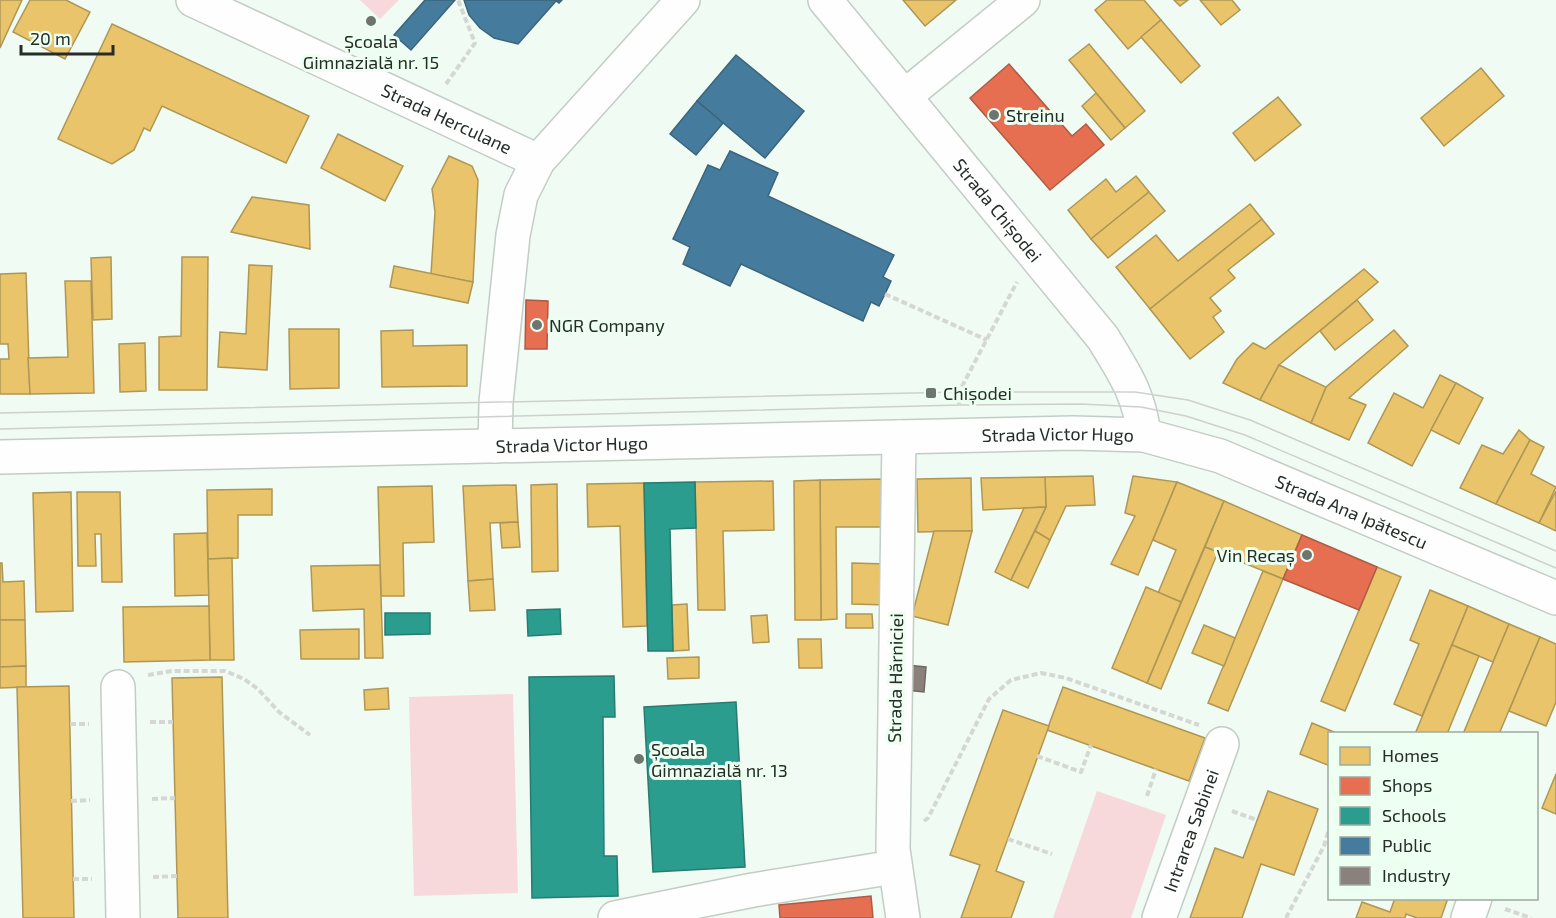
<svg xmlns="http://www.w3.org/2000/svg" width="1556" height="918" font-family="'Exo 2',sans-serif">
  <style>
    .green { fill: #f7d9db }
    .homes { fill: #e9c46a; stroke: #ae9756; stroke-width: 1.5 }
    .shops { fill: #e76f51; stroke: #ad5b45; stroke-width: 1.5 }
    .schools { fill: #2a9d8f; stroke: #297b70; stroke-width: 1.5 }
    .public { fill: #457b9d; stroke: #3c647a; stroke-width: 1.5 }
    .industry { fill: #8a817c; stroke: #6c6863; stroke-width: 1.5 }
    .lines { fill: none; stroke-linecap: round; stroke-linejoin: round }
    .minor-casing { stroke: #c4ccc6; stroke-width: 36 }
    .path { stroke: #d5d7d5; stroke-width: 4; stroke-dasharray: 6 3; stroke-linecap: butt }
    .minor { stroke: #fdfefd; stroke-width: 33 }
    .tram { stroke: #ced0ce; stroke-width: 1.5 }
    .poi-dot { fill: #6d756f; stroke: #ecfff1; stroke-width: 2 }
    .labels { text-anchor: middle; dominant-baseline: central; stroke-width: 6; stroke-linejoin: round; paint-order: stroke }
    .poi-label { font-size: 18px; fill: #262d28; stroke: #ecfff1; text-anchor: start }
    .street-label { font-size: 18px; fill: #262d28; stroke: #ecfff1 }
  </style>
  <rect width="100%" height="100%" fill="#f0fbf3"/>
  <g class="green">
    <polygon points="360,0 399,0 380,19"/>
    <polygon points="513,694 518,893 414,896 409,697"/>
    <polygon points="1097,791 1166,815 1131,918 1053,918"/>
  </g>
  <g class="homes">
    <polygon points="0,0 22,0 0,48"/>
    <polygon points="30,0 66,0 90,12 65,59 13,32"/>
    <polygon points="903,0 956,0 925,26"/>
    <polygon points="1107,0 1144,0 1161,20 1128,49 1095,10"/>
    <polygon points="1174,0 1188,0 1180,6"/>
    <polygon points="1200,0 1232,0 1240,10 1221,25"/>
    <polygon points="1161,20 1200,66 1181,83 1141,37"/>
    <polygon points="112,24 309,116 286,163 162,106 150,131 144,128 134,150 112,164 58,139"/>
    <polygon points="1089,44 1145,111 1125,128 1069,60"/>
    <polygon points="1481,68 1504,96 1444,146 1421,118"/>
    <polygon points="1096,93 1125,128 1111,140 1082,106"/>
    <polygon points="1278,97 1301,125 1255,161 1233,133"/>
    <polygon points="338,134 403,166 385,201 321,168"/>
    <polygon points="449,156 472,166 478,180 473,282 431,274 435,212 432,189"/>
    <polygon points="1136,176 1149,192 1091,239 1068,210 1106,179 1116,192"/>
    <polygon points="1149,192 1165,211 1108,258 1091,239"/>
    <polygon points="252,197 309,205 310,249 231,232"/>
    <polygon points="1250,204 1262,219 1150,309 1116,267 1156,235 1178,261"/>
    <polygon points="1262,219 1274,234 1228,270 1235,278 1210,298 1221,311 1213,317 1224,332 1190,359 1150,309"/>
    <polygon points="111,257 112,319 93,320 91,258"/>
    <polygon points="182,257 208,257 207,390 159,390 159,337 181,336"/>
    <polygon points="249,265 272,266 267,370 218,367 220,332 246,334"/>
    <polygon points="394,266 473,282 468,303 390,287"/>
    <polygon points="1364,269 1378,282 1279,365 1260,400 1223,383 1237,359 1253,343 1265,349"/>
    <polygon points="26,273 30,394 0,394 0,359 9,359 8,344 0,344 0,274"/>
    <polygon points="65,281 91,281 94,393 30,394 28,358 68,357"/>
    <polygon points="1357,300 1373,320 1335,350 1320,331"/>
    <polygon points="289,329 339,329 339,388 290,389"/>
    <polygon points="413,330 413,346 467,345 467,386 382,387 381,331"/>
    <polygon points="1394,330 1408,346 1349,398 1366,405 1349,440 1311,423 1326,387"/>
    <polygon points="145,343 146,391 120,392 119,344"/>
    <polygon points="1279,365 1326,387 1311,423 1260,400"/>
    <polygon points="1440,375 1456,383 1412,466 1368,443 1394,393 1423,408"/>
    <polygon points="1456,383 1483,398 1459,444 1431,430"/>
    <polygon points="1519,430 1530,440 1496,504 1460,488 1482,445 1503,454"/>
    <polygon points="1530,440 1544,447 1531,474 1556,487 1539,523 1496,504"/>
    <polygon points="1093,476 1095,505 1066,506 1050,540 1035,531 1046,507 1045,477"/>
    <polygon points="1133,476 1177,482 1138,575 1111,564 1135,516 1125,513"/>
    <polygon points="1045,477 1046,507 983,510 981,478"/>
    <polygon points="971,478 972,531 918,532 917,479"/>
    <polygon points="889,479 888,527 836,527 837,619 821,620 820,480"/>
    <polygon points="820,480 821,620 795,620 794,481"/>
    <polygon points="773,481 774,530 723,531 725,610 698,610 695,482"/>
    <polygon points="1177,482 1224,501 1181,602 1158,593 1176,550 1153,540"/>
    <polygon points="644,483 647,626 623,627 620,526 588,527 587,484"/>
    <polygon points="557,484 558,571 532,572 531,485"/>
    <polygon points="516,485 518,522 490,523 493,579 468,581 463,486"/>
    <polygon points="432,486 434,542 403,543 404,596 381,596 378,487"/>
    <polygon points="272,489 272,515 238,515 238,558 208,559 207,490"/>
    <polygon points="1556,491 1556,531 1539,523"/>
    <polygon points="71,492 73,611 36,612 33,493"/>
    <polygon points="77,492 120,492 122,582 102,582 101,534 95,534 96,566 78,566"/>
    <polygon points="1224,501 1302,535 1283,579 1205,547"/>
    <polygon points="1046,507 1011,580 995,572 1024,508"/>
    <polygon points="518,522 520,547 502,548 500,523"/>
    <polygon points="934,531 972,531 948,625 912,616"/>
    <polygon points="1035,531 1050,540 1028,588 1011,580"/>
    <polygon points="207,533 209,595 175,596 174,534"/>
    <polygon points="1205,547 1218,552 1161,689 1147,683"/>
    <polygon points="232,558 234,660 210,660 208,559"/>
    <polygon points="0,563 2,563 3,582 24,581 25,620 0,620"/>
    <polygon points="852,563 887,564 886,605 852,604"/>
    <polygon points="380,565 383,658 365,658 364,609 313,611 311,566"/>
    <polygon points="1377,567 1401,577 1345,711 1321,701"/>
    <polygon points="1263,571 1283,579 1228,711 1208,703"/>
    <polygon points="493,579 495,610 470,611 468,581"/>
    <polygon points="1146,587 1181,602 1147,683 1112,668"/>
    <polygon points="1430,590 1468,606 1422,716 1394,704 1419,644 1410,640"/>
    <polygon points="687,604 689,650 673,651 672,605"/>
    <polygon points="209,606 210,660 124,662 123,607"/>
    <polygon points="1468,606 1509,624 1493,662 1452,645"/>
    <polygon points="846,614 872,614 873,628 846,628"/>
    <polygon points="767,615 769,642 753,643 751,616"/>
    <polygon points="0,620 25,620 26,666 0,667"/>
    <polygon points="1509,624 1540,637 1499,734 1463,734"/>
    <polygon points="1204,625 1235,638 1224,666 1192,653"/>
    <polygon points="359,629 359,659 301,659 300,630"/>
    <polygon points="1540,637 1556,644 1556,702 1546,726 1509,711"/>
    <polygon points="798,639 821,639 822,668 799,668"/>
    <polygon points="1452,645 1479,656 1447,734 1415,734"/>
    <polygon points="699,657 699,678 668,679 667,658"/>
    <polygon points="26,666 26,687 0,688 0,667"/>
    <polygon points="222,677 228,918 178,918 172,678"/>
    <polygon points="69,686 74,918 23,918 17,687"/>
    <polygon points="1063,687 1205,738 1189,781 1047,730"/>
    <polygon points="388,688 389,709 365,710 364,690"/>
    <polygon points="1003,710 1049,726 996,871 1024,882 1011,918 961,918 980,865 950,855"/>
    <polygon points="1312,723 1339,734 1330,734 1330,766 1300,754"/>
    <polygon points="1556,774 1556,814 1542,808"/>
    <polygon points="1268,791 1318,809 1294,875 1261,864 1242,918 1190,918 1215,848 1243,858"/>
    <polygon points="1395,898 1448,898 1441,918 1417,918 1406,914 1405,918 1356,918 1362,902 1390,912"/>
  </g>
  <g class="shops">
    <polygon points="1009,64 1072,136 1086,124 1104,145 1050,190 970,98"/>
    <polygon points="526,300 548,301 547,349 525,349"/>
    <polygon points="1302,535 1377,567 1359,610 1283,579"/>
    <polygon points="871,896 873,918 780,918 779,905"/>
  </g>
  <g class="schools">
    <polygon points="695,482 696,528 670,529 673,651 648,651 644,483"/>
    <polygon points="560,609 561,634 528,636 527,610"/>
    <polygon points="385,613 430,613 430,634 385,635"/>
    <polygon points="614,676 615,717 603,717 604,856 617,856 618,896 532,898 529,677"/>
    <polygon points="736,702 745,867 653,872 644,707"/>
  </g>
  <g class="public">
    <polygon points="425,0 455,0 411,50 394,35"/>
    <polygon points="464,0 562,0 559,3 556,1 518,44 494,38 480,28 469,15"/>
    <polygon points="736,55 804,111 765,158 697,101"/>
    <polygon points="697,101 723,123 696,155 670,134"/>
    <polygon points="730,151 778,173 768,196 894,255 883,277 891,281 885,294 879,306 871,302 863,321 741,264 730,286 683,264 690,247 673,239 708,165 720,170"/>
  </g>
  <polygon class="industry" points="906,665 926,667 924,692 906,690"/>
  <g class="lines">
    <defs>
      <g id="minor">
        <path id="s1" d="M193,0L538,161"/>
        <path id="s2" d="M825,0L1103,338C1124,373 1139,393 1144,435"/>
        <polyline points="905,96 1023,0"/>
        <polyline points="899,437 893,849 903,918"/>
        <polyline points="495,446 496,402 513,235 521,195 538,161 683,0"/>
        <path id="s3" d="M0,457L1073,433L1144,435L1220,456L1556,598"/>
        <polyline points="118,687 123,918"/>
        <polyline points="615,918 753,890 894,867"/>
        <path id="s4" d="M1159,918L1222,744"/>
        <polyline points="1468,918 1475,898"/>
      </g>
    </defs>
    <use href="#minor" class="minor-casing"/>
    <g class="path">
      <polyline points="446,84 475,43 458,0"/>
      <polyline points="885,294 987,340"/>
      <polyline points="959,404 959,392 1017,282"/>
      <polyline points="148,675 172,671 225,671 244,679 258,689 279,712 310,735"/>
      <polyline points="150,722 173,722"/>
      <polyline points="70,724 89,724"/>
      <polyline points="1037,756 1081,772 1091,745"/>
      <polyline points="1147,796 1156,769"/>
      <polyline points="152,799 175,798"/>
      <polyline points="71,801 90,800"/>
      <polyline points="1232,811 1257,820"/>
      <polyline points="924,821 928,818 989,699 1011,680 1041,673 1066,678 1199,725"/>
      <polyline points="1008,839 1052,854"/>
      <polyline points="153,877 177,876"/>
      <polyline points="73,879 92,879"/>
      <polyline points="1505,909 1531,918"/>
      <polyline points="1286,918 1324,846 1330,826"/>
    </g>
    <use href="#minor" class="minor"/>
    <g class="tram">
      <polyline points="0,413 959,392 1135,392 1188,400 1250,420 1556,551"/>
      <polyline points="0,429 960,405 1081,404 1141,407 1186,416 1245,435 1556,568"/>
    </g>
  </g>
  <g class="poi-dot">
    <circle cx="371" cy="21" r="6"/>
    <circle cx="994" cy="115" r="6"/>
    <circle cx="537" cy="325" r="6"/>
    <rect x="925" y="387" width="12" height="12" rx="3"/>
    <circle cx="1307" cy="555" r="6"/>
    <circle cx="639" cy="759" r="6"/>
  </g>
  <g class="labels">
    <g class="poi-label">
      <text x="371" y="41" text-anchor="middle">Școala<tspan x="371" dy="21">Gimnazială nr. 15</tspan></text>
      <text x="1006" y="115">Streinu</text>
      <text x="549" y="325">NGR Company</text>
      <text x="943" y="393">Chișodei</text>
      <text x="1295" y="555" text-anchor="end">Vin Recaș</text>
      <text x="651" y="749">Școala<tspan x="651" dy="21">Gimnazială nr. 13</tspan></text>
    </g>
    <g class="street-label">
      <text stroke="none"><textPath href="#s1" startOffset="280">Strada Herculane</textPath></text>
      <text stroke="none"><textPath href="#s2" startOffset="272">Strada Chișodei</textPath></text>
      <text stroke="none"><textPath href="#s3" startOffset="1058">Strada Victor Hugo</textPath></text>
      <text stroke="none"><textPath href="#s3" startOffset="572">Strada Victor Hugo</textPath></text>
      <text stroke="none"><textPath href="#s3" startOffset="1366">Strada Ana Ipătescu</textPath></text>
      <text transform="translate(895 678) rotate(-89)">Strada Hărniciei</text>
      <text stroke="none"><textPath href="#s4" startOffset="93">Intrarea Sabinei</textPath></text>
    </g>
  </g>
  <rect x="1328" y="732" width="210" height="168" fill="#ecfff1" stroke="#9daba1" stroke-width="1.5"/>
  <rect x="1340" y="747" width="30" height="18" fill="#e9c46a" stroke="#9daba1" stroke-width="1.5"/>
  <text x="1382" y="762" font-size="18" fill="#262d28">Homes</text>
  <rect x="1340" y="777" width="30" height="18" fill="#e76f51" stroke="#9daba1" stroke-width="1.5"/>
  <text x="1382" y="792" font-size="18" fill="#262d28">Shops</text>
  <rect x="1340" y="807" width="30" height="18" fill="#2a9d8f" stroke="#9daba1" stroke-width="1.5"/>
  <text x="1382" y="822" font-size="18" fill="#262d28">Schools</text>
  <rect x="1340" y="837" width="30" height="18" fill="#457b9d" stroke="#9daba1" stroke-width="1.5"/>
  <text x="1382" y="852" font-size="18" fill="#262d28">Public</text>
  <rect x="1340" y="867" width="30" height="18" fill="#8a817c" stroke="#9daba1" stroke-width="1.5"/>
  <text x="1382" y="882" font-size="18" fill="#262d28">Industry</text>
  <path d="M21 45v9h92v-9" fill="none" stroke="#262d28" stroke-width="3"/>
  <text x="30" y="45" font-size="18" fill="#262d28" stroke="#ecfff1" stroke-width="4.5" paint-order="stroke">20 m</text>
</svg>
